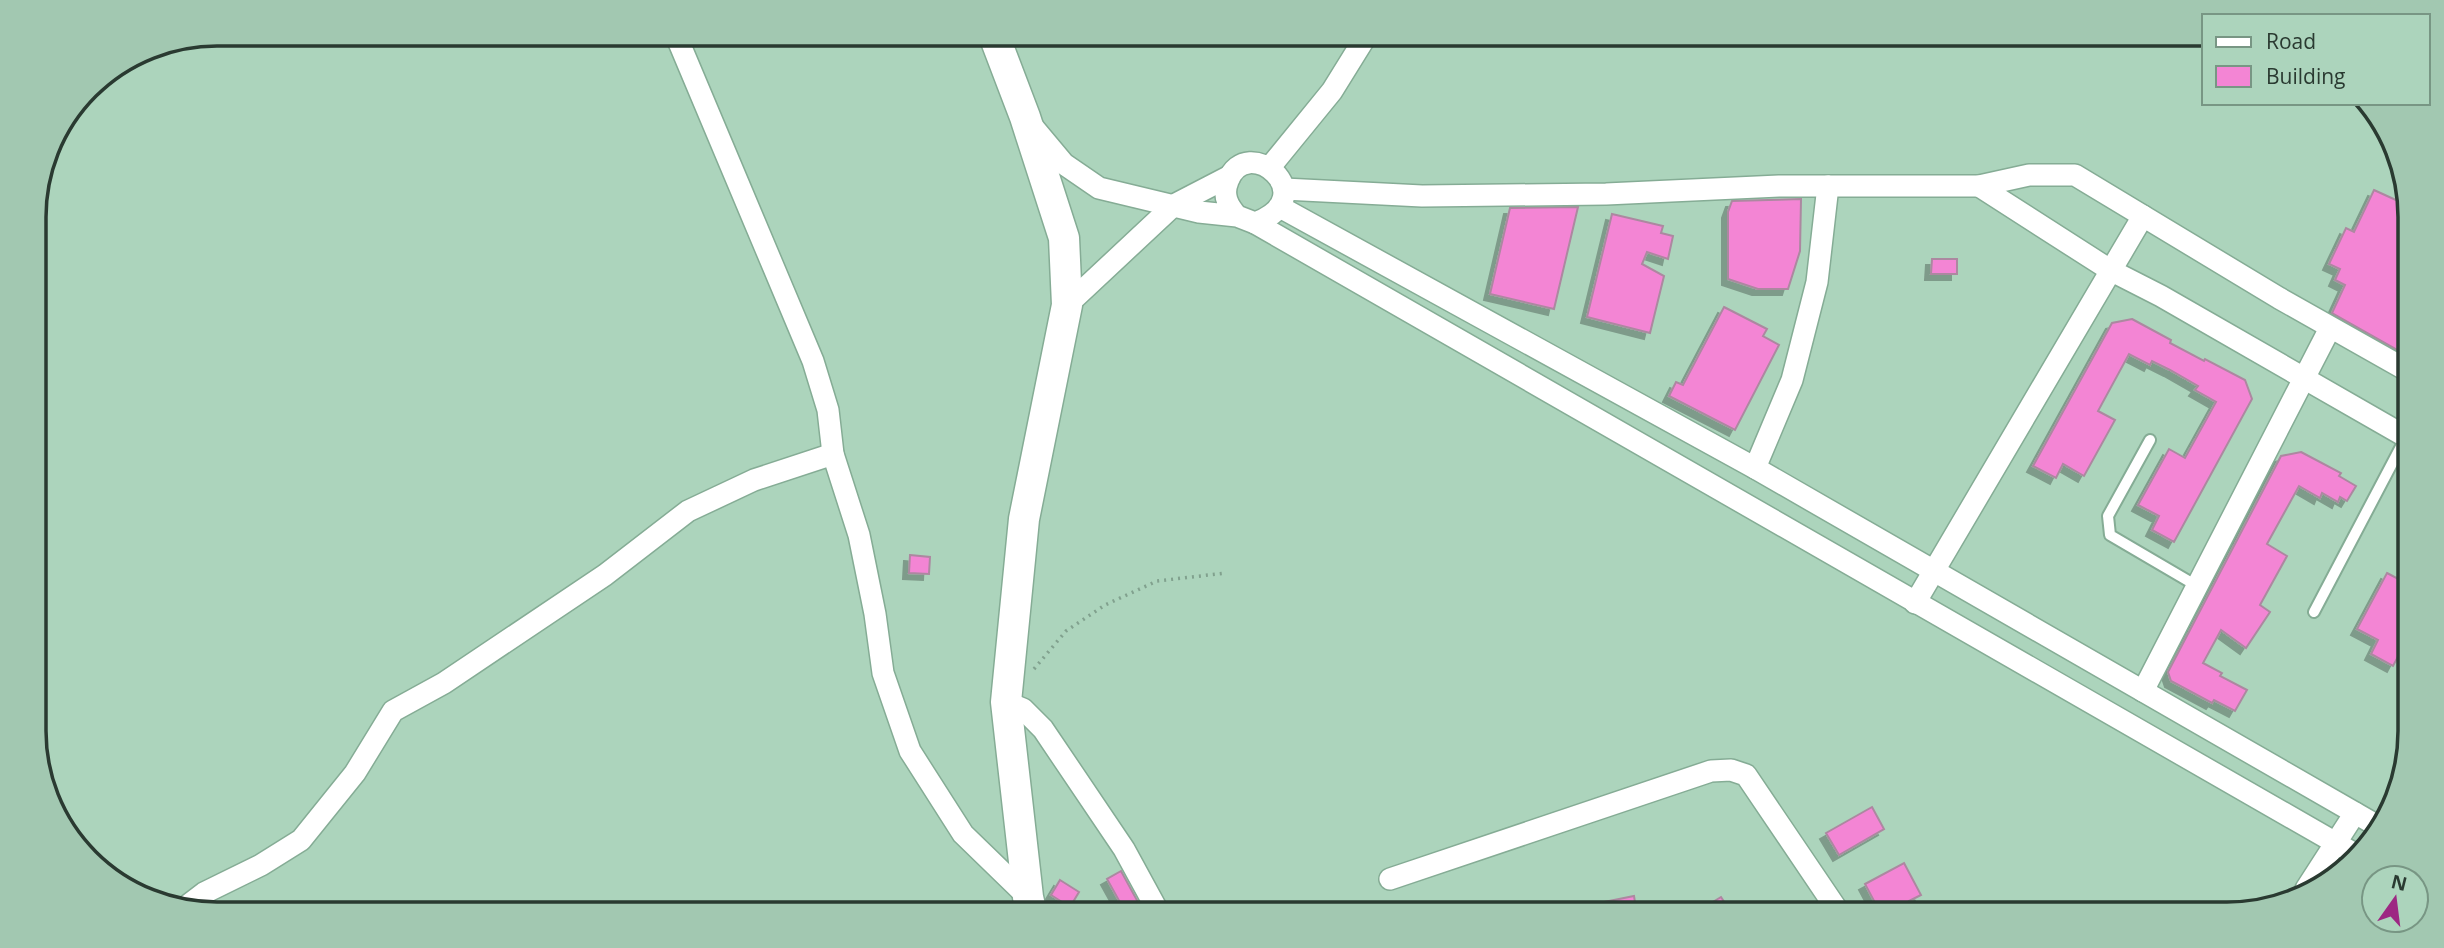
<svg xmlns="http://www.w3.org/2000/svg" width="2444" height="948" font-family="'Open Sans',sans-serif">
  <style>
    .building { fill: #f385d4; stroke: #ac88a0; stroke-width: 2; filter: url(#shadow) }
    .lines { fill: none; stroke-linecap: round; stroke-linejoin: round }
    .lane-casing { stroke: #85ac95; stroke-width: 14 }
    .street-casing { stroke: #85ac95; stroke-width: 24 }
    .secondary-casing { stroke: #85ac95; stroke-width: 33 }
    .path { stroke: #81a18e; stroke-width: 3.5; stroke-dasharray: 2 5; stroke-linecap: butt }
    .lane { stroke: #fff; stroke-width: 10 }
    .street { stroke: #fff; stroke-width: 21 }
    .secondary { stroke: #fff; stroke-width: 30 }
    .rim { fill: none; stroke: #2a3a31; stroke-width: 3.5 }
  </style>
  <defs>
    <filter id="shadow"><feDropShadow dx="-6" dy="6" stdDeviation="0" flood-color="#0004"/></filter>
  </defs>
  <rect width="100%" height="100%" fill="#acd4bc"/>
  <g class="building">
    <polygon points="2374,190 2409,206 2410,357 2332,313 2345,285 2335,280 2340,269 2329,264 2346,228 2354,232"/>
    <polygon points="1801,199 1800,251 1788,289 1758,289 1728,279 1728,212 1732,201"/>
    <polygon points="1578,207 1554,309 1490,294 1510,208"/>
    <polygon points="1612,214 1663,226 1661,233 1673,236 1668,259 1647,252 1642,264 1664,276 1650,333 1587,317"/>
    <polygon points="1932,259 1957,259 1957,274 1931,274"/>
    <polygon points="1724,307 1767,329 1763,336 1779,345 1735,430 1669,396 1676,382 1683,385"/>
    <polygon points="2132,319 2171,340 2170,343 2204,361 2205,359 2245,380 2252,399 2174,542 2152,530 2159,516 2138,505 2169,449 2185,458 2216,402 2195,390 2198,386 2170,370 2152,361 2150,365 2129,354 2098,411 2115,420 2084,476 2063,464 2056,478 2033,466 2112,323"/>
    <polygon points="2301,452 2341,473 2339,476 2356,486 2347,501 2340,497 2338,502 2322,493 2320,498 2299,486 2267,544 2287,556 2260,605 2270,612 2246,648 2221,630 2203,663 2222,673 2220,676 2247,690 2235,711 2214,700 2212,703 2171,681 2168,672 2281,456"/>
    <polygon points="910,555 930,557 929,574 909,573"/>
    <polygon points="2387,573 2410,585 2410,634 2393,666 2371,654 2378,640 2357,629"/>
    <polygon points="1872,807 1884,829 1839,855 1826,833"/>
    <polygon points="1904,863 1921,895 1909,901 1916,914 1881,914 1865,884"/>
    <polygon points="1121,871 1145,915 1127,915 1107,879"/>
    <polygon points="1060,880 1079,892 1070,907 1051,895"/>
    <polygon points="1634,896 1637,914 1580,914 1579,907"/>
    <polygon points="1721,897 1732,914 1693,914"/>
  </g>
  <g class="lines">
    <defs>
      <g id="lane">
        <polyline points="2150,440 2108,516 2110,535 2197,586"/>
        <polyline points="2314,612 2406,437"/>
      </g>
      <g id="street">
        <polyline points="675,33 813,361 828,410 833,454 859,535 875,614 883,673 910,751 963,834 1028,897"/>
        <path d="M1033,127L1064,164L1099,188L1199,212L1237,216L1255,223C1326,196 1246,131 1228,181C1222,195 1228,206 1237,216"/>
        <polyline points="1270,167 1332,91 1368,33"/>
        <polyline points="1979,186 2110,270 2161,296 2410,439"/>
        <polyline points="1284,189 1422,196 1606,194 1779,186 1979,186 2029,175 2075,175 2279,298 2410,372"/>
        <polyline points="1280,207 1755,468 2376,825"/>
        <polyline points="1255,223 2355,854"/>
        <polyline points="1067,305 1174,205 1230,176"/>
        <polyline points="1755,468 1792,380 1817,282 1828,186"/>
        <polyline points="1915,603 2143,216"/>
        <polyline points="2143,691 2330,328"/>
        <polyline points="1006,702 1023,709 1043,729 1124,849 1160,915"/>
        <polyline points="1390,879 1711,771 1731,770 1746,775 1840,914"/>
        <polyline points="2306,889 2355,813"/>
        <polyline points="183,909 204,893 261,865 301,840 355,773 393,711 444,683 605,575 688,511 754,480 833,454"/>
      </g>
      <polyline id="secondary" points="993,33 1025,117 1064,238 1067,305 1024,519 1006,702 1028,897 1032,915"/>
    </defs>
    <use href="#lane" class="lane-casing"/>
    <use href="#street" class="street-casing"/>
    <use href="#secondary" class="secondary-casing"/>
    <polyline class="path" points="1034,669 1066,631 1105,605 1157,581 1226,573"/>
    <use href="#lane" class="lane"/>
    <use href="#street" class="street"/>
    <use href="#secondary" class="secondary"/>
  </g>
  <path d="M0 0H2444V948H0ZM217 46H2227A171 171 0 0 1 2398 217V731A171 171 0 0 1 2227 902H217A171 171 0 0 1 46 731V217A171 171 0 0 1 217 46Z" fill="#a2c8b1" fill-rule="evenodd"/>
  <path class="rim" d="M217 46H2227A171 171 0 0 1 2398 217V731A171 171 0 0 1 2227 902H217A171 171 0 0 1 46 731V217A171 171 0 0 1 217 46Z"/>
  <rect x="2202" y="14" width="228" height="91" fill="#acd4bc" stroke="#789684" stroke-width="2"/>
  <rect x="2216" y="37" width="35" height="10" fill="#ffffff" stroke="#789684" stroke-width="2"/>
  <text x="2266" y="49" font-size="21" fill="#2a3a31">Road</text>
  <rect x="2216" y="66" width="35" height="21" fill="#f385d4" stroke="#789684" stroke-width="2"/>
  <text x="2266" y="84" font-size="21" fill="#2a3a31">Building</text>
  <g transform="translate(2395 899) rotate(14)"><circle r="33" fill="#acd4bc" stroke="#789684" stroke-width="2"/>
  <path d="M0-5L12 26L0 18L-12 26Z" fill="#9d2883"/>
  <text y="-10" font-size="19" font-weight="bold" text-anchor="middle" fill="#2a3a31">N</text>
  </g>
</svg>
